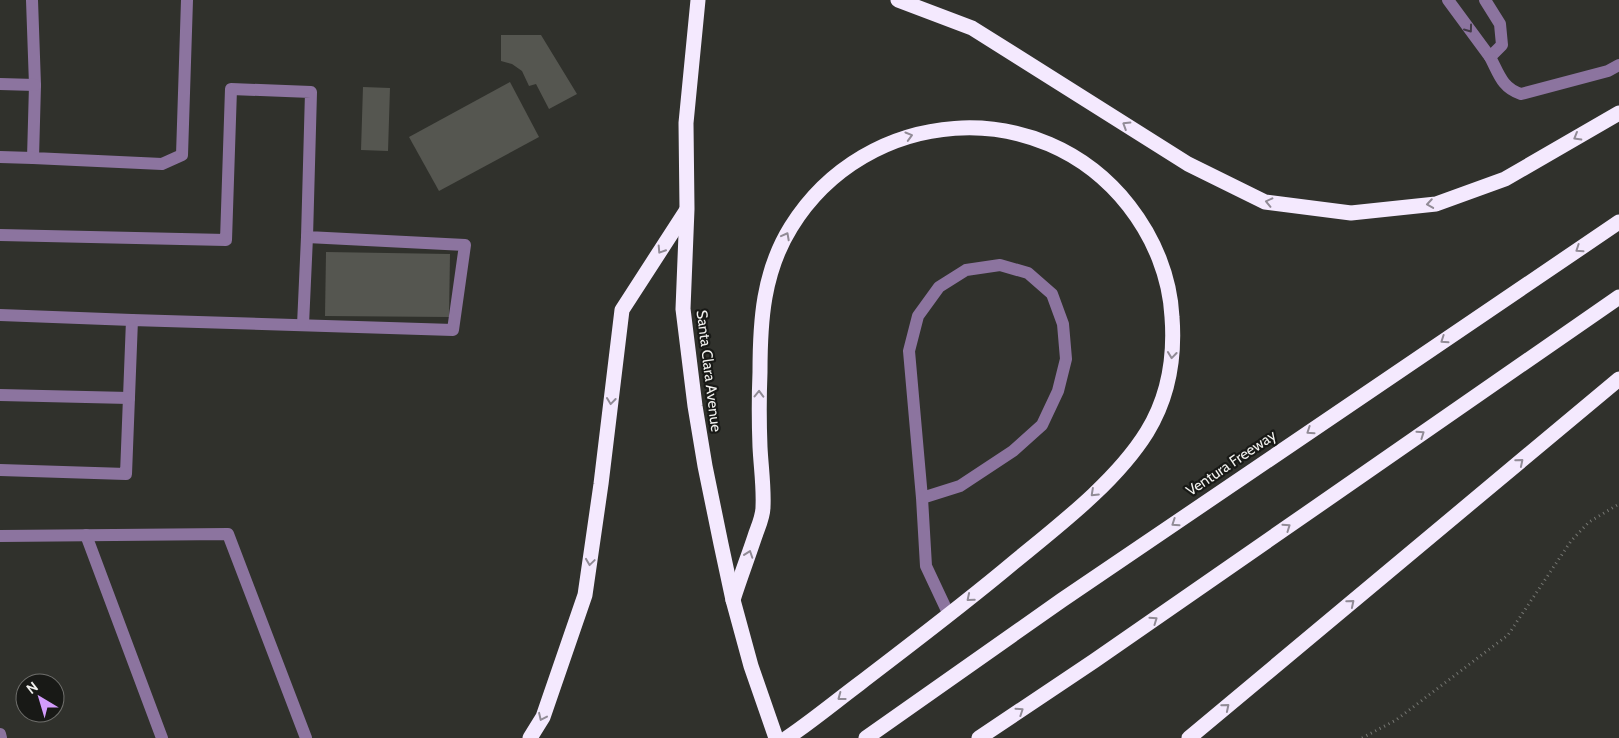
<svg xmlns="http://www.w3.org/2000/svg" width="1619" height="738" font-family="Cabin,sans-serif">
  <style>
    .building { fill: #555650 }
    .lines { fill: none; stroke-linecap: round; stroke-linejoin: round }
    .path { stroke: #767773; stroke-width: 3; stroke-dasharray: 1 4; stroke-linecap: butt }
    .minor { stroke: #8c749f; stroke-width: 12 }
    .highway { stroke: #f4e9fe; stroke-width: 15 }
    .oneway { stroke: #413946 }
    .oneway2 { stroke: #918b96 }
    .labels { text-anchor: middle; dominant-baseline: central; stroke-width: 4.5; stroke-linejoin: round; paint-order: stroke }
    .street-label { font-size: 15px; fill: #f1f1ee; stroke: #181916 }
  </style>
  <rect width="100%" height="100%" fill="#30312c"/>
  <g class="building">
    <polygon points="501,35 541,35 577,94 549,109 536,84 529,86 522,71 512,64 501,61"/>
    <polygon points="510,82 539,137 439,191 409,137"/>
    <polygon points="363,87 390,88 388,151 361,150"/>
    <polygon points="326,252 450,254 449,317 325,316"/>
  </g>
  <g class="lines">
    <polyline class="path" points="1362,738 1396,720 1508,635 1571,541 1589,522 1619,504"/>
    <g class="minor">
      <polyline points="32,0 35,85 33,158 162,164 182,155 187,0"/>
      <polyline points="1448,0 1490,57"/>
      <path d="M1485,0L1500,24L1502,45L1490,57C1499,74 1502,88 1521,94L1608,71L1619,65"/>
      <polyline points="0,84 35,85"/>
      <polyline points="0,157 33,158"/>
      <polyline points="0,235 226,240 231,89 311,92 307,237 465,245 453,330 132,320 126,474 0,470"/>
      <polyline points="0,315 132,320"/>
      <polyline points="303,325 307,237"/>
      <polyline points="0,395 129,398"/>
      <polyline points="922,498 960,486 1013,451 1042,425 1058,391 1066,359 1063,324 1052,294 1028,273 1000,265 966,270 939,287 918,316 909,351 922,498 926,566 949,615"/>
      <polyline points="86,535 162,738"/>
      <polyline points="0,536 228,534 306,738"/>
      <polyline points="0,734 1,738"/>
    </g>
    <g class="highway">
      <polyline points="698,0 686,123 687,209 683,309 695,406 705,466 721,544 733,600 751,666 776,738"/>
      <polyline points="898,0 972,28 1188,164 1265,202 1351,213 1436,204 1505,179 1619,113"/>
      <path d="M733,600C740,578 748,557 755,536C758,527 763,517 763,507C764,487 761,467 760,447C759,422 759,397 760,372C760,321 763,272 791,227C866,106 1040,92 1129,206C1154,238 1170,277 1172,317C1175,357 1168,398 1147,432C1116,482 1058,526 1013,563C963,605 911,644 859,684C835,702 812,721 787,738"/>
      <polyline points="530,738 543,717 585,595 601,484 622,310 686,211"/>
      <polyline points="866,738 1062,600 1619,222"/>
      <polyline points="979,738 1094,661 1619,297"/>
      <polyline points="1189,738 1619,379"/>
    </g>
  </g>
  <defs><path id="oneway-chevron" d="M-2-3.5L2.5 0L-2 3.5" fill="none" stroke-width="1.6" stroke-linecap="round" stroke-linejoin="round" transform="scale(1.25)"/></defs>
  <use class="oneway" href="#oneway-chevron" transform="translate(1469 29) rotate(54)"/>
  <g class="oneway2">
    <use href="#oneway-chevron" transform="translate(1126 125) rotate(-148)"/>
    <use href="#oneway-chevron" transform="translate(909 136) rotate(-16)"/>
    <use href="#oneway-chevron" transform="translate(1577 137) rotate(150)"/>
    <use href="#oneway-chevron" transform="translate(1269 202) rotate(-167)"/>
    <use href="#oneway-chevron" transform="translate(1430 204) rotate(171)"/>
    <use href="#oneway-chevron" transform="translate(786 236) rotate(-62)"/>
    <use href="#oneway-chevron" transform="translate(1579 249) rotate(146)"/>
    <use href="#oneway-chevron" transform="translate(661 250) rotate(123)"/>
    <use href="#oneway-chevron" transform="translate(1444 340) rotate(146)"/>
    <use href="#oneway-chevron" transform="translate(1172 355) rotate(96)"/>
    <use href="#oneway-chevron" transform="translate(759 394) rotate(-89)"/>
    <use href="#oneway-chevron" transform="translate(611 401) rotate(97)"/>
    <use href="#oneway-chevron" transform="translate(1310 431) rotate(146)"/>
    <use href="#oneway-chevron" transform="translate(1421 434) rotate(-35)"/>
    <use href="#oneway-chevron" transform="translate(1520 462) rotate(-40)"/>
    <use href="#oneway-chevron" transform="translate(1094 493) rotate(137)"/>
    <use href="#oneway-chevron" transform="translate(1175 523) rotate(146)"/>
    <use href="#oneway-chevron" transform="translate(1287 527) rotate(-35)"/>
    <use href="#oneway-chevron" transform="translate(749 554) rotate(-71)"/>
    <use href="#oneway-chevron" transform="translate(590 562) rotate(98)"/>
    <use href="#oneway-chevron" transform="translate(970 598) rotate(140)"/>
    <use href="#oneway-chevron" transform="translate(1351 603) rotate(-40)"/>
    <use href="#oneway-chevron" transform="translate(1154 620) rotate(-35)"/>
    <use href="#oneway-chevron" transform="translate(841 697) rotate(143)"/>
    <use href="#oneway-chevron" transform="translate(1226 707) rotate(-40)"/>
    <use href="#oneway-chevron" transform="translate(1020 711) rotate(-34)"/>
    <use href="#oneway-chevron" transform="translate(542 717) rotate(115)"/>
  </g>
  <g class="labels">
    <g class="street-label">
      <text transform="translate(709 371) rotate(83)">Santa Clara Avenue</text>
      <text transform="translate(1231 463) rotate(-34)">Ventura Freeway</text>
    </g>
  </g>
  <g transform="translate(40 698) rotate(322)"><circle r="24" fill="#181916" stroke="#6f6f6c"/>
  <path d="M0-4L9 19L0 12L-9 19Z" fill="#d39cfc"/>
  <text y="-8" font-size="14" font-weight="bold" text-anchor="middle" fill="#f1f1ee">N</text>
  </g>
</svg>
